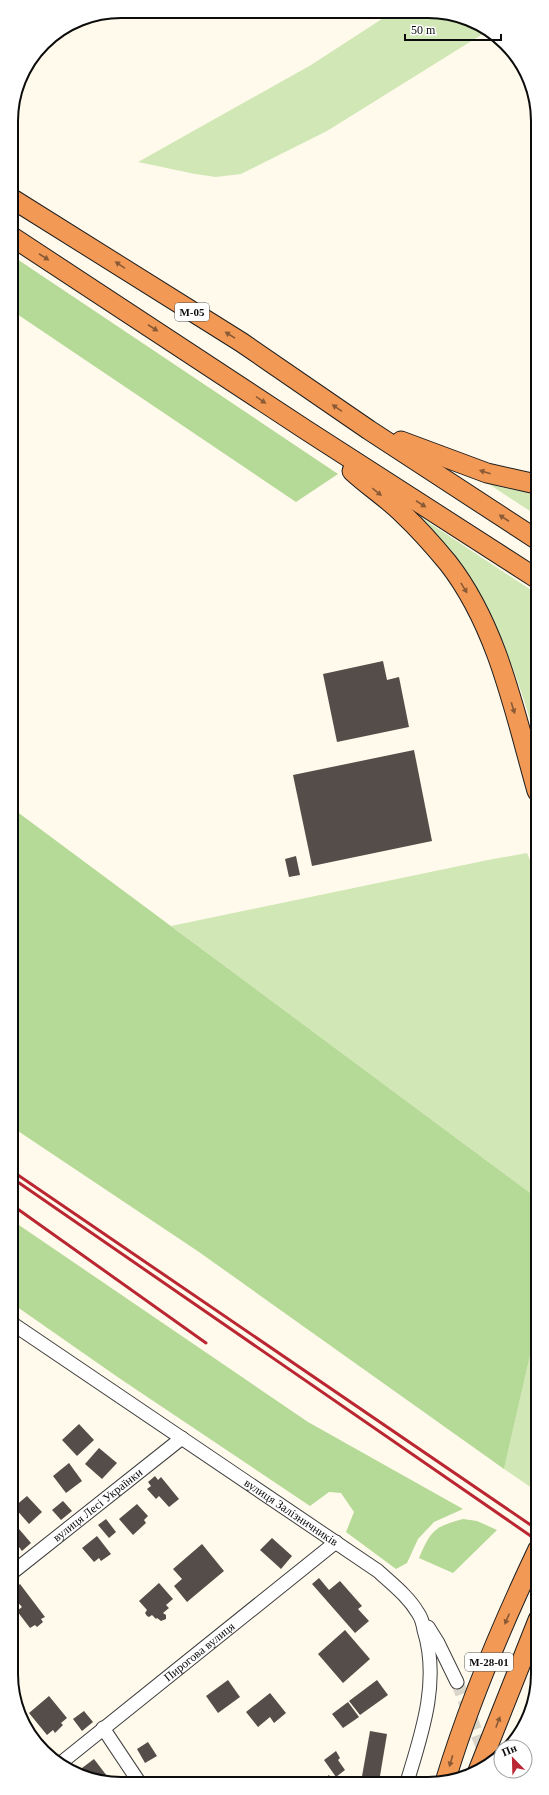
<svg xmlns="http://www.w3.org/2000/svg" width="549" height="1795" font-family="Georgia,serif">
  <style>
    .green { fill: #d1e8b6 }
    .forest { fill: #b5d996 }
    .building { fill: #554d49 }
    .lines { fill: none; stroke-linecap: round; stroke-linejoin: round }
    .minor-tunnel { stroke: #dbd6ca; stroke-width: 13; stroke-dasharray: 13 6; stroke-linecap: butt }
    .minor-casing { stroke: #3f3f3f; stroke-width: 15 }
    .highway-casing { stroke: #1d1d1d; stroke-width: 21 }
    .minor { stroke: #fff; stroke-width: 13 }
    .highway { stroke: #f29956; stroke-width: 19 }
    .rail { stroke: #ba2631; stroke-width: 3 }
    .oneway { fill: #8a5a35 }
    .labels { text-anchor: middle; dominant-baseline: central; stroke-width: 4; stroke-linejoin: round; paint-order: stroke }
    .shield { fill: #fff; stroke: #555; stroke-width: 1 }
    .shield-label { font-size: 11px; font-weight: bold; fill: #0c0c0c }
    .street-label { font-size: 12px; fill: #0c0c0c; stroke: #fff }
    .rim { fill: none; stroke: #0c0c0c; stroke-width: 2 }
  </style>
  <rect width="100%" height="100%" fill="#fffaeb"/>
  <g class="green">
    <polygon points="391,13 450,13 486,32 327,131 241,174 216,177 195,174 138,162 311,65"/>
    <polygon points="484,481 504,488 536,493 536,515"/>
    <path d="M419,516L537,594V742C522,693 507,643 481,598C463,569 441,542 419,516Z"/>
    <polygon points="527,853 537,877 537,1198 171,926 488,860"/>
    <polygon points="537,1325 538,1492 504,1469"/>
  </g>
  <g class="forest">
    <polygon points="11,255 338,474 296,502 11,310"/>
    <polygon points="12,808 537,1198 537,1325 504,1469 199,1252 12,1127"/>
    <polygon points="13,1221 308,1422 463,1509 434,1522 418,1539 407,1563 396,1569 346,1532 354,1512 341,1493 329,1492 310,1506 119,1378 13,1304"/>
    <path d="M463,1519L477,1521L497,1530L453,1573L419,1558C431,1530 434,1527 463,1519Z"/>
  </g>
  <g class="building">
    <polygon points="383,661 387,680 399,677 409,727 337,742 323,674"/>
    <polygon points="414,750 432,841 312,866 293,775"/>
    <polygon points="296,856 300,875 289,877 285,859"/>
    <polygon points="79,1424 94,1440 77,1456 62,1440"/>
    <polygon points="99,1448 117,1463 102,1479 85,1464"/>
    <polygon points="69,1463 82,1481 66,1493 53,1476"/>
    <polygon points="155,1476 158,1480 161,1477 179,1499 169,1507 159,1496 156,1499 147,1489 151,1486 148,1482"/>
    <polygon points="27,1496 42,1512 29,1524 14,1507"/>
    <polygon points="63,1501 72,1511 61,1520 52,1510"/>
    <polygon points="137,1504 148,1516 144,1520 146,1523 133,1535 119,1519"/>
    <polygon points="106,1519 116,1532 109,1538 98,1525"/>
    <polygon points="19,1529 31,1543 22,1551 13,1539 13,1534"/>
    <polygon points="97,1536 111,1554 101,1561 99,1558 94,1562 82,1548"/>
    <polygon points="272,1538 292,1556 281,1569 260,1550"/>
    <polygon points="202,1544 224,1571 187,1602 174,1586 182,1579 173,1569"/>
    <polygon points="319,1578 329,1590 340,1581 362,1606 358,1609 369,1621 355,1633 312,1584"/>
    <polygon points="159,1583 173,1599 166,1605 169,1608 163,1613 166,1615 166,1619 161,1621 157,1618 156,1619 152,1615 149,1617 147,1616 145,1613 147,1610 139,1601"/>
    <polygon points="20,1584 45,1617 41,1619 43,1622 37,1627 35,1625 30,1628 17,1611 22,1607 13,1597 13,1590"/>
    <polygon points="13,1623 19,1631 14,1636 15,1638 13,1640"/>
    <polygon points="345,1630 370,1659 343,1683 318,1654"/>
    <polygon points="228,1680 240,1697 218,1713 206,1696"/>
    <polygon points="377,1680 388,1695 360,1715 349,1701"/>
    <polygon points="270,1693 286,1713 274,1723 270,1717 258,1727 246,1712"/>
    <polygon points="49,1696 67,1718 61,1723 63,1725 55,1733 53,1730 47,1735 29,1713"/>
    <polygon points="348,1702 359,1717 343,1728 332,1714"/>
    <polygon points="84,1711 93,1722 82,1731 73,1719"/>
    <polygon points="24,1715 30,1722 28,1724"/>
    <polygon points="370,1731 387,1734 379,1782 361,1782"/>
    <polygon points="148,1742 157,1756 145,1763 137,1749"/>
    <polygon points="336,1751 340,1758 338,1760 345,1770 336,1777 324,1760"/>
    <polygon points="94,1759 107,1776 100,1782 78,1771"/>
    <polygon points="329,1775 333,1782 319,1782"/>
  </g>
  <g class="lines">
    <polyline class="minor-tunnel" points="457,1682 486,1757"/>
    <defs>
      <g id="minor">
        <path id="s1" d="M13,1324L378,1571C392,1584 408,1596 418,1613C421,1617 423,1624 424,1630C440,1681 422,1733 407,1782"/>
        <path id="s2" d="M13,1572L182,1438"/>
        <polyline points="428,1627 438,1643 457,1682"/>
        <polyline points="103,1728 139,1782"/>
        <path id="s3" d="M62,1762L336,1542"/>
      </g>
      <g id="highway">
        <polyline points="11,198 241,342 369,430 536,539"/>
        <polyline points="11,236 306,430 536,578"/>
        <polyline points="401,441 487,473 536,484"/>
        <path d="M352,471C368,486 387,498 403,514C419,529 434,546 448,563C498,627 515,714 537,791"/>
        <polyline points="478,1771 538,1620"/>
        <path d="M445,1782C469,1702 502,1625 538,1549"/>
      </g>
    </defs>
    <use href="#minor" class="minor-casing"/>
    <use href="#highway" class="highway-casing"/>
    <use href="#minor" class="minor"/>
    <use href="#highway" class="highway"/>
    <g class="rail">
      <polyline points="12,1171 538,1530"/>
      <polyline points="12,1178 538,1541"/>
      <polyline points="12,1205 206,1343"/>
    </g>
  </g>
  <defs><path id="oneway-solid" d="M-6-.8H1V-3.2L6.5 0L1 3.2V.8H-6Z"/></defs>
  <g class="oneway">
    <use href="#oneway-solid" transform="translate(44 257) rotate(33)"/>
    <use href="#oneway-solid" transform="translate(120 265) rotate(-146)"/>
    <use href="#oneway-solid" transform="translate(153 328) rotate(33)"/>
    <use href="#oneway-solid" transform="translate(230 335) rotate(-148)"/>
    <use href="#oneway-solid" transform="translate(261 400) rotate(34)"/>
    <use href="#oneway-solid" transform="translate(337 408) rotate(-146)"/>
    <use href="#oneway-solid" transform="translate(485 472) rotate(-162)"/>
    <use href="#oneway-solid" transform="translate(377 492) rotate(39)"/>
    <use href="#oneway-solid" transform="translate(421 504) rotate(33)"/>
    <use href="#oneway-solid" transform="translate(504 518) rotate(-147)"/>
    <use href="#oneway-solid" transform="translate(464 588) rotate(58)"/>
    <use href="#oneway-solid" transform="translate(513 708) rotate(73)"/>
    <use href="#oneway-solid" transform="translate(507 1619) rotate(113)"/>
    <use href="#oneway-solid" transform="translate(498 1722) rotate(-69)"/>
    <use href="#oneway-solid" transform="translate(451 1761) rotate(107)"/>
  </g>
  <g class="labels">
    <g class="shield">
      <rect x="175" y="303" width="34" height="18" rx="3"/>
      <rect x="465" y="1653" width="48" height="18" rx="3"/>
    </g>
    <g class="shield-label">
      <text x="192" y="312">М-05</text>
      <text x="489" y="1662">М-28-01</text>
    </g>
    <g class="street-label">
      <text stroke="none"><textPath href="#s2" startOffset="108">вулиця Лесі Українки</textPath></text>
      <text stroke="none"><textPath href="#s1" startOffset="336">вулиця Залізничників</textPath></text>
      <text stroke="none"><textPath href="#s3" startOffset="176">Пирогова вулиця</textPath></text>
    </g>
  </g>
  <path d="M0 0H549V1795H0ZM121 18H428A103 103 0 0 1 531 121V1674A103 103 0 0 1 428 1777H121A103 103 0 0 1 18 1674V121A103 103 0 0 1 121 18Z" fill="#fff" fill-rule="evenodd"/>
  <path class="rim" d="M121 18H428A103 103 0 0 1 531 121V1674A103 103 0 0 1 428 1777H121A103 103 0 0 1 18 1674V121A103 103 0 0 1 121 18Z"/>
  <g transform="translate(513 1759) rotate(337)"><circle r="19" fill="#ffffff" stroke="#9e9e9e"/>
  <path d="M0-3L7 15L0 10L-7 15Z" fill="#ba2631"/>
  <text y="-6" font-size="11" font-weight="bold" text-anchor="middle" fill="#0c0c0c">Пн</text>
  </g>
  <path d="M405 34v6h96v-6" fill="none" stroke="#0c0c0c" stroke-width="2"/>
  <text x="411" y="34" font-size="12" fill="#0c0c0c" stroke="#ffffff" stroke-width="3" paint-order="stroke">50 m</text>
</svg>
